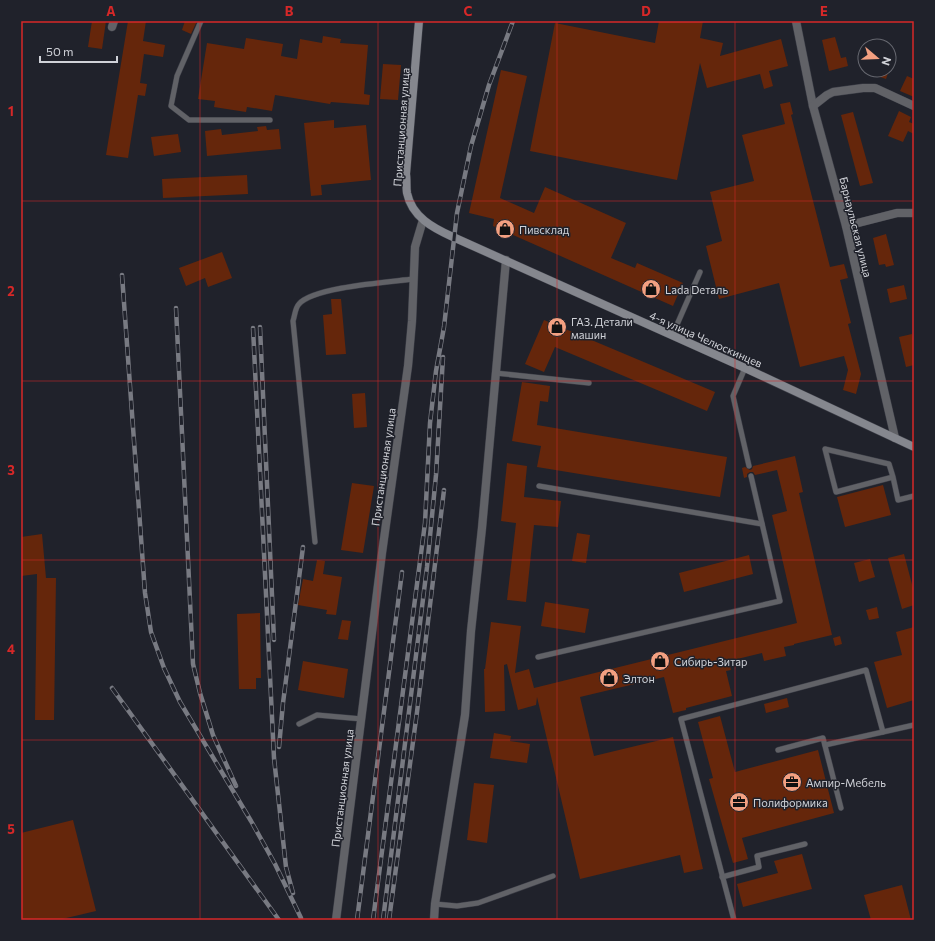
<svg xmlns="http://www.w3.org/2000/svg" width="935" height="941" font-family="Commissioner,sans-serif">
  <style>
    .building { fill: #65260b }
    .lines { fill: none; stroke-linecap: round; stroke-linejoin: round }
    .lane-casing { stroke: #3c3e47; stroke-width: 6 }
    .street-casing { stroke: #3c3e47; stroke-width: 9 }
    .secondary-casing { stroke: #3c3e47; stroke-width: 9 }
    .lane { stroke: #616267; stroke-width: 5 }
    .street { stroke: #616267; stroke-width: 8 }
    .secondary { stroke: #85878e; stroke-width: 8 }
    .rail-casing { stroke: #787a82; stroke-width: 4.5 }
    .rail { stroke: #20222b; stroke-width: 3; stroke-dasharray: 9; stroke-linecap: butt }
    .grid { fill: none; stroke: #d62828; stroke-width: 1; stroke-opacity: 0.55 }
    .labels { text-anchor: middle; dominant-baseline: central; stroke-width: 3; stroke-linejoin: round; paint-order: stroke }
    .street-label { font-size: 11px; fill: #d0d2d8; stroke: #20222b }
    .poi-label { font-size: 11px; fill: #d0d2d8; stroke: #20222b; text-anchor: start }
    .neatline { fill: none; stroke: #d62828; stroke-width: 1.5 }
    .grid-label { font-size: 13px; text-anchor: middle; font-weight: bold; fill: #d62828 }
  </style>
  <rect width="100%" height="100%" fill="#20222b"/>
  <g class="building">
    <polygon points="92,21 106,21 102,49 88,47"/>
    <polygon points="128,21 146,21 143,41 165,45 163,57 144,54 140,83 147,84 145,96 138,95 128,158 106,155"/>
    <polygon points="185,21 197,21 191,34 182,30"/>
    <polygon points="659,21 703,21 700,38 723,43 720,56 781,39 788,66 769,71 773,86 764,89 760,74 707,88 700,63 677,180 530,151 555,23 655,43"/>
    <polygon points="323,36 341,39 340,43 368,45 364,94 370,95 369,105 331,102 330,104 275,95 272,111 247,107 246,112 214,107 215,101 198,99 207,43 244,49 246,38 283,44 281,56 297,59 300,39 322,43"/>
    <polygon points="835,37 841,58 846,57 848,66 829,71 822,40"/>
    <polygon points="383,64 401,65 398,100 380,99"/>
    <polygon points="501,70 527,76 500,198 534,213 545,187 626,223 611,258 635,268 637,263 683,283 673,306 493,226 494,219 469,213"/>
    <polygon points="864,70 889,70 886,79 863,71"/>
    <polygon points="907,76 914,79 914,97 900,91"/>
    <polygon points="790,102 793,114 791,115 830,267 844,264 848,278 840,280 851,323 848,324 861,374 856,394 843,390 848,370 844,356 800,367 779,283 719,299 706,246 722,241 710,192 754,181 742,135 785,124 780,104"/>
    <polygon points="899,111 911,117 909,122 914,124 914,134 908,131 903,142 888,136"/>
    <polygon points="853,112 873,183 860,186 841,115"/>
    <polygon points="334,120 334,128 366,125 371,180 321,185 322,195 311,196 304,123"/>
    <polygon points="266,126 267,130 279,129 281,149 207,156 205,131 221,129 222,135 258,131 257,127"/>
    <polygon points="178,134 181,152 154,156 151,137"/>
    <polygon points="247,175 248,194 163,198 162,179"/>
    <polygon points="886,234 894,265 886,267 885,264 879,265 873,238"/>
    <polygon points="222,252 232,278 208,287 205,278 186,286 179,268"/>
    <polygon points="904,285 907,299 890,303 887,289"/>
    <polygon points="331,299 341,299 346,354 326,355 323,315 332,314"/>
    <polygon points="544,320 715,392 707,411 555,347 544,372 525,364"/>
    <polygon points="912,334 914,344 914,365 906,367 899,337"/>
    <polygon points="522,382 550,386 548,402 540,401 537,425 727,457 720,497 537,467 541,446 512,441"/>
    <polygon points="365,393 367,427 354,428 352,394"/>
    <polygon points="795,456 803,492 799,493 832,635 794,644 794,645 784,647 786,656 764,661 762,653 729,661 731,670 726,671 732,696 686,708 686,710 673,713 664,677 580,697 594,756 673,737 703,869 684,873 680,855 580,879 537,697 536,705 518,710 507,664 504,665 505,711 485,712 484,669 485,669 491,622 521,626 515,673 529,669 534,688 797,623 772,515 787,511 777,470 755,475 753,472 750,472 747,474 747,477 744,478 742,468 745,467 750,470 752,469 753,466"/>
    <polygon points="507,463 527,466 524,497 561,501 558,527 534,525 526,602 507,600 516,523 501,521"/>
    <polygon points="352,483 374,486 363,553 341,550"/>
    <polygon points="883,485 891,515 845,527 837,497"/>
    <polygon points="577,533 590,535 586,563 572,561"/>
    <polygon points="42,534 46,578 56,578 54,720 35,720 37,574 21,576 21,537"/>
    <polygon points="904,554 914,592 914,605 902,609 888,558"/>
    <polygon points="749,555 753,574 684,592 679,573"/>
    <polygon points="870,559 875,577 859,582 854,563"/>
    <polygon points="317,560 325,561 323,574 342,577 336,615 326,614 327,610 298,605 303,579 313,581"/>
    <polygon points="545,602 589,609 585,633 541,626"/>
    <polygon points="877,607 879,618 869,620 866,610"/>
    <polygon points="260,613 261,678 256,678 256,689 239,689 237,614"/>
    <polygon points="342,620 351,621 348,640 338,639"/>
    <polygon points="914,627 914,700 887,708 874,662 902,655 896,632"/>
    <polygon points="840,636 842,644 835,646 833,638"/>
    <polygon points="303,661 348,669 344,698 298,690"/>
    <polygon points="787,698 789,707 766,713 764,704"/>
    <polygon points="720,716 735,772 818,750 834,813 742,838 748,859 733,863 709,779 713,778 698,722"/>
    <polygon points="494,733 511,736 510,741 530,744 527,763 490,758"/>
    <polygon points="474,783 494,785 487,843 467,840"/>
    <polygon points="73,820 96,911 58,920 21,920 21,833"/>
    <polygon points="802,854 812,889 743,907 737,884 778,873 774,861"/>
    <polygon points="902,885 911,920 871,920 864,895"/>
  </g>
  <g class="lines">
    <defs>
      <g id="lane">
        <polyline points="201,21 177,76 171,106 189,120 270,120"/>
        <polyline points="672,336 700,272"/>
        <polyline points="745,368 733,396 749,466"/>
        <polyline points="495,373 589,383"/>
        <polyline points="893,477 889,464 825,449 836,492 893,477 898,500 914,496"/>
        <polyline points="539,486 762,524"/>
        <path d="M315,542L293,321C295,315 295,308 299,304C313,287 390,282 413,279"/>
        <polyline points="538,657 780,601 751,476"/>
        <polyline points="299,724 317,715 362,719"/>
        <polyline points="825,745 914,725"/>
        <polyline points="778,750 823,738 841,808"/>
        <polyline points="722,877 759,867 757,856 805,844"/>
        <polyline points="435,904 457,906 478,903 553,876"/>
        <polyline points="734,920 681,719 866,670 883,732"/>
      </g>
      <g id="street">
        <polyline points="796,21 813,106 846,226 895,438"/>
        <polyline points="112,27 114,21"/>
        <polyline points="813,106 827,95 833,92 863,88 875,88 914,106"/>
        <polyline points="846,226 897,213 914,213"/>
        <polyline points="336,920 382,553 408,366 412,321 415,247 423,220"/>
        <polyline points="434,920 435,904 465,715 471,631 482,528 506,260"/>
      </g>
      <path id="secondary" d="M419,21L406,174C407,180 406,187 407,193C412,217 433,228 453,237L745,368L914,447"/>
    </defs>
    <use href="#lane" class="lane-casing"/>
    <use href="#street" class="street-casing"/>
    <use href="#secondary" class="secondary-casing"/>
    <use href="#lane" class="lane"/>
    <use href="#street" class="street"/>
    <use href="#secondary" class="secondary"/>
    <defs>
      <g id="rail">
        <polyline points="122,275 145,593 151,632 164,668 180,702 251,821 275,864 301,918"/>
        <polyline points="176,308 193,664 200,693 213,735 236,786"/>
        <polyline points="260,327 274,640"/>
        <polyline points="253,328 274,758 286,867 293,893"/>
        <polyline points="112,688 279,920"/>
        <polyline points="279,747 283,703 303,547"/>
        <polyline points="357,920 402,572"/>
        <polyline points="373,920 425,523 430,423 436,371 444,327 457,213 471,146 489,85 513,21"/>
        <polyline points="383,920 427,567 436,475 443,357"/>
        <polyline points="389,920 417,712 444,490"/>
      </g>
    </defs>
    <use href="#rail" class="rail-casing"/>
    <use href="#rail" class="rail"/>
  </g>
  <path class="grid" d="M200,21V920M378,21V920M557,21V920M735,21V920M21,201H914M21,381H914M21,560H914M21,740H914"/>
  <defs>
    <symbol id="shop-disc" viewBox="-11 -11 22 22"><circle r="9.5" fill="#f3a081" stroke="#20222b"/><path d="M-5-2.5h2.3a2.7 3.5 0 0 1 5.4 0H5L5.5 6h-11ZM-1.5-2.5h3a1.5 2.3 0 0 0-3 0Z" fill="#111"/></symbol>
    <symbol id="office-disc" viewBox="-11 -11 22 22"><circle r="9.5" fill="#f3a081" stroke="#20222b"/><path d="M-6-3h4V-5.5h4V-3h4V5H-6ZM-1-4.5V-3h2v-1.5ZM-6 0V1H6V0Z" fill="#111"/></symbol>
  </defs>
  <g fill-rule="evenodd">
    <use href="#shop-disc" x="494" y="218" width="22" height="22"/>
    <use href="#shop-disc" x="640" y="278" width="22" height="22"/>
    <use href="#shop-disc" x="546" y="316" width="22" height="22"/>
    <use href="#shop-disc" x="649" y="650" width="22" height="22"/>
    <use href="#shop-disc" x="598" y="667" width="22" height="22"/>
    <use href="#office-disc" x="781" y="771" width="22" height="22"/>
    <use href="#office-disc" x="728" y="791" width="22" height="22"/>
  </g>
  <g class="labels">
    <g class="street-label">
      <text transform="translate(401 127) rotate(-86)">Пристанционная улица</text>
      <text transform="translate(856 227) rotate(76)">Барнаульская улица</text>
      <text transform="translate(706 339) rotate(24)">4-я улица Челюскинцев</text>
      <text transform="translate(383 467) rotate(-82)">Пристанционная улица</text>
      <text transform="translate(342 788) rotate(-83)">Пристанционная улица</text>
    </g>
    <g class="poi-label">
      <text x="519" y="229">Пивсклад</text>
      <text x="665" y="289">Lada Dеталь</text>
      <text x="571" y="321">ГАЗ. Детали<tspan x="571" dy="13">машин</tspan></text>
      <text x="674" y="661">Сибирь-Зитар</text>
      <text x="623" y="678">Элтон</text>
      <text x="806" y="782">Ампир-Мебель</text>
      <text x="753" y="802">Полиформика</text>
    </g>
  </g>
  <rect width="935" height="941" fill="none" stroke="#20222b" stroke-width="44"/>
  <g transform="translate(877 58) rotate(109)"><circle r="19" fill="#20222b" stroke="#666870"/>
  <path d="M0-3L7 15L0 10L-7 15Z" fill="#f3a081"/>
  <text y="-6" font-size="11" font-weight="bold" text-anchor="middle" fill="#d0d2d8">N</text>
  </g>
  <path d="M40 56v6h77v-6" fill="none" stroke="#d0d2d8" stroke-width="2"/>
  <text x="46" y="56" font-size="12" fill="#d0d2d8" stroke="#20222b" stroke-width="3" paint-order="stroke">50 m</text>
  <rect x="22" y="22" width="891" height="897" class="neatline"/>
  <g class="grid-label">
    <text x="111" y="16">A</text>
    <text x="289" y="16">B</text>
    <text x="468" y="16">C</text>
    <text x="646" y="16">D</text>
    <text x="824" y="16">E</text>
    <text x="11" y="116">1</text>
    <text x="11" y="296">2</text>
    <text x="11" y="475">3</text>
    <text x="11" y="654">4</text>
    <text x="11" y="834">5</text>
  </g>
</svg>
